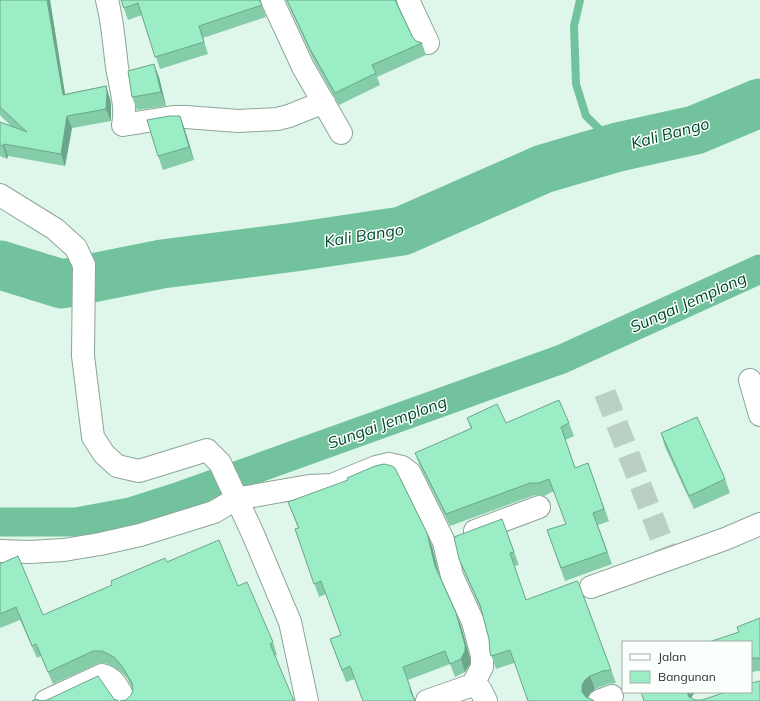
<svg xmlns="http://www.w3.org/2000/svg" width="760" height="701" font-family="Mulish,sans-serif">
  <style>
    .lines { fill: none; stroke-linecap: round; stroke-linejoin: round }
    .stream { stroke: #72c39d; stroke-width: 8 }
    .canal { stroke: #72c39d; stroke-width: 29 }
    .river { stroke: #72c39d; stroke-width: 49 }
    .minor-tunnel { stroke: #bbd0c4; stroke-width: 22; stroke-dasharray: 22 11; stroke-linecap: butt }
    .minor-casing { stroke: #8ea599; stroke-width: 24 }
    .minor { stroke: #fff; stroke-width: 22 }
    .wall { fill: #85cca9 }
    .shaded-wall { fill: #6ca68a }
    .building { fill: #9bedc5; stroke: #6ca68a }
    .labels { text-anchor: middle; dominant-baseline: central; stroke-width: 3; stroke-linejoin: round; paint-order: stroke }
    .water-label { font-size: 16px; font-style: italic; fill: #00472e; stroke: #fafffc }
  </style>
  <rect width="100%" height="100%" fill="#dff7ea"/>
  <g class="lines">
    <polyline class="stream" points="580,0 574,26 576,84 586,116 618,147"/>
    <polyline class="canal" points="0,522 76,522 130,512 183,495 562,359 760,269"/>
    <polyline class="river" points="0,265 62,284 162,264 295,247 402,231 543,169 618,147 695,130 760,103"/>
    <polyline class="minor-tunnel" points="605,393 669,559"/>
    <defs>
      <g id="minor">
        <path d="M107,0C113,23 114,44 117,67C120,85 127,106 123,125L173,117H186L238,121L277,119L289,116L324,102"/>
        <polyline points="272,0 303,67 341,133"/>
        <polyline points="408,0 428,43"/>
        <polyline points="0,195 55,229 76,248 84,265 83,356 93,437 104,454 117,466 139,471 207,450 220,463 253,534 290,622 307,701"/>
        <polyline points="750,380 760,415"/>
        <polyline points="475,531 539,507"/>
        <polyline points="0,551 30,552 64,550 100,544 140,535 214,512 236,499 309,486 332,485 376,467 389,464 402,467 410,473 444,542 452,576 473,622 482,656 482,667 472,686"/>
        <polyline points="591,587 725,539 760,524"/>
        <path d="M46,701L102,675C115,678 119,690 125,701"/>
        <polyline points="427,701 467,687 472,686 480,689 486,701"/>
        <polyline points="599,701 612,696"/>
      </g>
    </defs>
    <use href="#minor" class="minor-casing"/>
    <use href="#minor" class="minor"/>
  </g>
  <g class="wall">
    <polygon points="0,0 50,0 65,94 106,86 110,99 111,104 111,121 72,128 65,166 8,156 7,159 0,156 0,122 12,127 0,115"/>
    <polygon points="121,0 260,0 266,17 203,38 208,54 160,69 142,15 128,20"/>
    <polygon points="286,0 396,0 412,36 416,41 422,43 426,55 377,77 380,85 339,105 314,61"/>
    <polygon points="159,77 166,106 137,110 132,97"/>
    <polygon points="180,116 185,130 194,160 163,170 158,156"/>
    <polygon points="467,418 506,423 569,423 574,436 565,440 575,468 588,463 609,521 598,525 612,564 565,581 547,530 566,524 554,491 544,496 535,495 450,526 420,466 415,453 471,429"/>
    <polygon points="661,433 725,479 730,493 694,509 665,447"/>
    <polygon points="288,502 432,546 439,574 456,613 461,626 470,658 470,664 465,672 455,677 450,664 408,680 415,701 355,679 346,682 330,639 341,635 326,594 319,597 295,529 298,528"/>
    <polygon points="502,519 519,565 514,566 526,600 579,584 616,683 608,684 595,689 590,693 587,698 514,663 496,669 490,652 489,639 482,612 464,572 459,559"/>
    <polygon points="167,562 238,586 273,642 277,655 126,700 131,695 133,690 127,678 119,670 106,663 97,664 53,684 41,656 37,658 20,620 0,628 0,564 43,615"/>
    <polygon points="760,618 760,671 756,671 751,673 751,642 739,632"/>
  </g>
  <g class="shaded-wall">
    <polygon points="47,0 50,0 67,107 63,95"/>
    <polygon points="154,64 159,77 166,106 161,92"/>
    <polygon points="106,86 110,99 111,104 111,121 106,109"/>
    <polygon points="67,116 72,128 65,166 61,154"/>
    <polygon points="180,116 185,130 194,160 189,147"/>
    <polygon points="4,144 8,156 7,159 3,146"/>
    <polygon points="427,533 432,546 440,579 435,566"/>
    <polygon points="456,613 461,626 470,658 470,664 465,672 461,659"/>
    <polygon points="590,676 595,689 590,693 587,699 582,692 582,685 585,680"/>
    <polygon points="410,687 415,700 415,701 411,692"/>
    <polygon points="686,692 695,692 691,698 691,701"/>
  </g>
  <g class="building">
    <polygon points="0,0 47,0 63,95 106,86 107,92 106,109 67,116 61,154 4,144 3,146 0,145 0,122 27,132 0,107"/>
    <polygon points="121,0 259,0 262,5 199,26 204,42 155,57 138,3 124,8"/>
    <polygon points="287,0 395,0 412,36 416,41 422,43 372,65 376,73 335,93 310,49"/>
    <polygon points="154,64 161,92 132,97 128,71"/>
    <polygon points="169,116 180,116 189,147 158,156 147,120"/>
    <polygon points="559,400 569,423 561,427 575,468 588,463 604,509 593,513 607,552 561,568 547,530 566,524 549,479 539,483 530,483 446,514 415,453 472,428 467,418 497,404 506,423"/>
    <polygon points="697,417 725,479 689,496 661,433"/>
    <polygon points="384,464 392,466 395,468 427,533 435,566 456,613 465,645 465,651 461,659 450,664 445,651 403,667 410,687 411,692 415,701 363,701 350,666 342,670 330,639 341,635 321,581 314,584 295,529 299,528 288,502 348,480 347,478 375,466"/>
    <polygon points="502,519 514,552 510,553 526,600 577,581 579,584 611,670 603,671 590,676 585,680 582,685 582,692 586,697 593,700 594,701 528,701 510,650 491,656 490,652 489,639 480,605 459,559 454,537"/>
    <polygon points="219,540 238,586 247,582 273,642 270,644 294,701 120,701 126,700 131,695 133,690 132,683 122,666 114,657 102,651 93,651 48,672 36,644 32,646 16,607 0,614 0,564 18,556 43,615 112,585 111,581 165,558 167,562"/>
    <polygon points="760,618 760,659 758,658 751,658 751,642 709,642 739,632 737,627"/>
    <polygon points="98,676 114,699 119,701 41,701 47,700"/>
    <polygon points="760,681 760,701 644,701 641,692 687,692 689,697 695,700 702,700 726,692 751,692 751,683"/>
    <polygon points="36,699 41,701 32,701"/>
  </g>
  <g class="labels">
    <g class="water-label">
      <text transform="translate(670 133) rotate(-15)">Kali Bango</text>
      <text transform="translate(364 235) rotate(-9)">Kali Bango</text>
      <text transform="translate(688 302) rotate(-24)">Sungai Jemplong</text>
      <text transform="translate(387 422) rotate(-20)">Sungai Jemplong</text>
    </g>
  </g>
  <rect x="622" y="641" width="130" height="52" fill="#fafffc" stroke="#a6adaa"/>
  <rect x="630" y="654" width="20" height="6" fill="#ffffff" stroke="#a6adaa"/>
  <text x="658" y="661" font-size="12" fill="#29322e">Jalan</text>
  <rect x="630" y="671" width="20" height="12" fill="#9bedc5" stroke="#a6adaa"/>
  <text x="658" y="681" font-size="12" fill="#29322e">Bangunan</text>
</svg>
